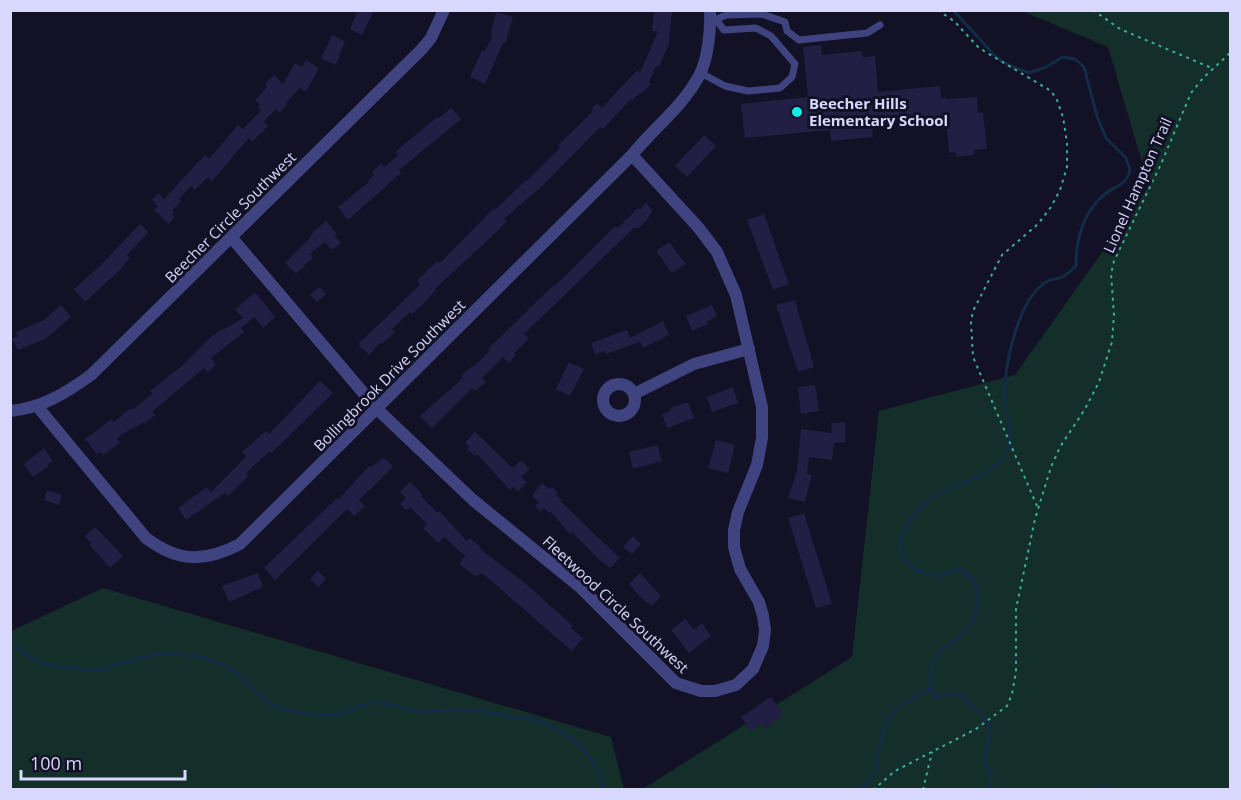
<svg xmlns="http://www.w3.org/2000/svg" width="1241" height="800" font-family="'Open Sans',sans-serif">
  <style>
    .green { fill: #142e2a }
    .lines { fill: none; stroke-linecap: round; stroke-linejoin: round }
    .stream { stroke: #122c47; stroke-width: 3 }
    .building { fill: #221e44 }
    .path { stroke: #39af9a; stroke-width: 2; stroke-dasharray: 3 4.5; stroke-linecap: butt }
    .service { stroke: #3f4480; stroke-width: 7 }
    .minor { stroke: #3f4480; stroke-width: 12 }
    .poi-dot { fill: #12edea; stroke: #121125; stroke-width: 2 }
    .labels { text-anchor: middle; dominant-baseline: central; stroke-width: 6; stroke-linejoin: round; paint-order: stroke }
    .poi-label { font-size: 15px; font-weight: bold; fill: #d8d8fc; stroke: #121125; text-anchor: start }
    .street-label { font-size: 15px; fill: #d8d8fc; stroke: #121125 }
  </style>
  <rect width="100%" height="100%" fill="#121125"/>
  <g class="green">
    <polygon points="1022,11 1230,11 1230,789 641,790 852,657 879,411 1015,375 1149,186 1108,47"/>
    <polygon points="103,588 611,737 624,789 11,789 11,631"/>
  </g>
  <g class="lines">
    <g class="stream">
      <path d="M10,643C20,649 30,658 41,662C49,666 96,672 104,669C133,660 151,651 183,655C203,656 226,663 241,677C260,696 264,705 292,711C307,714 327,717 342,713C353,710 361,704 372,703C389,701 404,711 420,712C431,712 442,710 452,710C472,709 491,713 511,717C516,718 523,718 529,719C564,726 597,753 603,790"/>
      <path d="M931,688C931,680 930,667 934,660C941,647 952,644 961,635C977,622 983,598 973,580C970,575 963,572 959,568C953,570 948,574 942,575C922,577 895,562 901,538C905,525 917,510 928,501C952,480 990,483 1007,451C1015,435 1006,418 1005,401C1002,371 1018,296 1048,281C1052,279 1057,279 1062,277C1067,275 1071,270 1076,266C1076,239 1083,212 1105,194C1115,186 1127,185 1130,170L1126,158L1106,138L1097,116L1084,67L1075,59L1063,57L1046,67L1029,73L1011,66L997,58L953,10"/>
      <polyline points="931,688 930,691 933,689 934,697 959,694 981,714 991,729 984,759 991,774 990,790"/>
      <path d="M859,790C887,771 873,748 887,723C896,706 914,696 931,688"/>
      <polyline points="1096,790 1101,788 1116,790"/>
    </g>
  </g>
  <g class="building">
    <polygon points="358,10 373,12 362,35 350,29"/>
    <polygon points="654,10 672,10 669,44 659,67 656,66 649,82 651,84 641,94 640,93 632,101 631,99 603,129 601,127 597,130 542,186 504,219 507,222 435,289 436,290 423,304 412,314 410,312 392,329 395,332 382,344 380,343 369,355 358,344 420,285 417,281 437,261 440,263 494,208 495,210 526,180 527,181 560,148 558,145 593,111 591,109 597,103 602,108 637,70 640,73 658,31 652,31"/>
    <polygon points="496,12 513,17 505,44 503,43 485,84 470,77 482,50 485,51 493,34 491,33"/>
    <polygon points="332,35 345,41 336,65 321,59"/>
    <polygon points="821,45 822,55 862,51 863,57 875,56 878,92 940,86 941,98 946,97 946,99 977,97 978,113 983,112 987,149 974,150 974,155 956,157 956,152 949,153 946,119 872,126 873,137 831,141 830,130 745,138 741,104 808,97 803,47"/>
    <polygon points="306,60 319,68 306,92 300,88 286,103 287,105 280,113 276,109 264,121 268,126 252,142 249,138 212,181 208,177 195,190 191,186 179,199 181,201 172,211 174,212 172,215 175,217 169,224 154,210 158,206 152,200 158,193 164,199 205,155 209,159 238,125 243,129 261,110 258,107 260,105 255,100 267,87 265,84 274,75 283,84 295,63 302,67"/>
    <polygon points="451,108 461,119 399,170 401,173 348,220 338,207 369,182 368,181 374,175 372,172 381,164 384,167 398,155 395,152 437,117 439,118"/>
    <polygon points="704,135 716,146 687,177 675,166"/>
    <polygon points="646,203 653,211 649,215 650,216 639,228 634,228 524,334 529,339 514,353 516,355 509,363 503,357 482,378 486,382 475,391 472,388 432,428 420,416 463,378 461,376 472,366 473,367 490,351 488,349 535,303 554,285 555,286 615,226 618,228 638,208 640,210"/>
    <polygon points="764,214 789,284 773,290 747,220"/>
    <polygon points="326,221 337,234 335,236 341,243 332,250 325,242 310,254 313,257 296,274 285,263 312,236 310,235"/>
    <polygon points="140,224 149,232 127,255 130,258 120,270 85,302 74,289 100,266"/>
    <polygon points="669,242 686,264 672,273 656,251"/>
    <polygon points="319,287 326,294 317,302 310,295"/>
    <polygon points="255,292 275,317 263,328 254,317 241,328 244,332 211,358 216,365 208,372 204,368 152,412 155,415 144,424 143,422 133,429 132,428 117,438 120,443 103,455 100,452 97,454 85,439 112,419 114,422 131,408 132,410 152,394 150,391 183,365 209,339 222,329 223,330 243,318 235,310"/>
    <polygon points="795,300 814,367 798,372 776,305"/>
    <polygon points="61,305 71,317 45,339 18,350 12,339 18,336 16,332 44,320"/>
    <polygon points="712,305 717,317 707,321 708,324 692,331 686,316"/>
    <polygon points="663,321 669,335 643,348 640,342 606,354 605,351 595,355 591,343 627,330 630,338"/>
    <polygon points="569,362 584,369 570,396 556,389"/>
    <polygon points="320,381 333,393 279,446 271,453 270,451 250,469 246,474 248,476 228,496 225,493 186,520 178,508 207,487 211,492 246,457 242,452 266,431 269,434"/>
    <polygon points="815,385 819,411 801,414 798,387"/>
    <polygon points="733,387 738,403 712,412 707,397"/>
    <polygon points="688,402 694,418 667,428 662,414 671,411 670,408"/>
    <polygon points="845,422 846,442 834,443 832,460 809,457 807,474 812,475 805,502 788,498 797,471 801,429 832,433 831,423"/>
    <polygon points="475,432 513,468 521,460 530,469 521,477 527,482 518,492 513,487 510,490 477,454 475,456 467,449 469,447 465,442"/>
    <polygon points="716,440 735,445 728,473 708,468"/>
    <polygon points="657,445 662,461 633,469 629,452"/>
    <polygon points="44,448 53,461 47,464 49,466 33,477 24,464"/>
    <polygon points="384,458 393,467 359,500 365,506 354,516 347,509 275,580 264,568 337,498 338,500 369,466 371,467"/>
    <polygon points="410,482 422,494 421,496 438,513 439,511 467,541 470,538 481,547 480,549 525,583 573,626 571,628 583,638 572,651 482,573 475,576 459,564 465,556 444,537 438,543 423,528 427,524 410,507 406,510 400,504 406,498 400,492"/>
    <polygon points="542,483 549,489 552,487 558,492 556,495 562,500 560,501 620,558 610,568 602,561 601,562 572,532 570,534 551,512 550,513 544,508 541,511 535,506 539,502 532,496"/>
    <polygon points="47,490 62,495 59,505 44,500"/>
    <polygon points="804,513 832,604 816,608 788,518"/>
    <polygon points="95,527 123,556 110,568 89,544 91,543 85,536"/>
    <polygon points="633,536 641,544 632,554 623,547"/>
    <polygon points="318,571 326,579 318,587 310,579"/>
    <polygon points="258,573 263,587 229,602 222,586"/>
    <polygon points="640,573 661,596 652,606 642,599 629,584"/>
    <polygon points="685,619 694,630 702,623 711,636 689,653 671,630"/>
    <polygon points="771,697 783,714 765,728 762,723 751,731 741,717"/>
  </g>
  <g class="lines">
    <g class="path">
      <polyline points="938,10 955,22 979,48 1051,91 1057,100 1063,117 1067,143 1067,167 1060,190 1051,207 1038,224 1002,255 973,311 971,322 973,357 1037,506"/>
      <polyline points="1093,10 1120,29 1214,69"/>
      <polyline points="873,790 895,771 976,729 1007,706 1012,694 1016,672 1016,609 1035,519 1051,467 1060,447 1085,409 1099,382 1112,342 1114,315 1111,274 1114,261 1161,164 1191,93 1203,78 1230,53"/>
      <polyline points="923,790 932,752"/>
    </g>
    <g class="service">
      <polyline points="715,20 726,15 762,14 785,22 787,31 799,40 867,33 880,25"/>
      <polyline points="701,73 725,86 748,91 780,88 792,77 795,64 771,36 756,28 724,30 717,21"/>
    </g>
    <g class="minor">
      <polyline points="231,237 377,409 473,500 580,587 676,683 701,691 715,691 736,685 753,669 763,646 765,630 763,616 759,602 740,569 734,547 734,530 738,512 757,465 762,438 762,407 736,295 717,252 698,227 632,155"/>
      <circle cx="619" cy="400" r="16"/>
      <polyline points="634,394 694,364 749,349"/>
      <path d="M37,406L146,538C179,563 205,562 240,544L632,155C653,129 683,106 699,76C708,60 711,28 710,10"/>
      <path d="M10,411C42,408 66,393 91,375L422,49L431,38L444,10"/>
    </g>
  </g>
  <circle class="poi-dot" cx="797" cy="112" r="6"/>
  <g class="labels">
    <g class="poi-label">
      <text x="809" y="103">Beecher Hills<tspan x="809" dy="17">Elementary School</tspan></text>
    </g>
    <g class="street-label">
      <text transform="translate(1137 185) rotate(-66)">Lionel Hampton Trail</text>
      <text transform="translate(230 217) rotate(-45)">Beecher Circle Southwest</text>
      <text transform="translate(389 375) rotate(-45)">Bollingbrook Drive Southwest</text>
      <text transform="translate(616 604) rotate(43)">Fleetwood Circle Southwest</text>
    </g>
  </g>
  <rect width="1241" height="800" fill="none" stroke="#d8d8fc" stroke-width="24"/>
  <path d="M21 770v9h164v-9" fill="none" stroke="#d8d8fc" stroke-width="3"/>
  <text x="30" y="770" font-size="18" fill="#d8d8fc" stroke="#121125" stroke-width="4.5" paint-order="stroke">100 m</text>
</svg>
